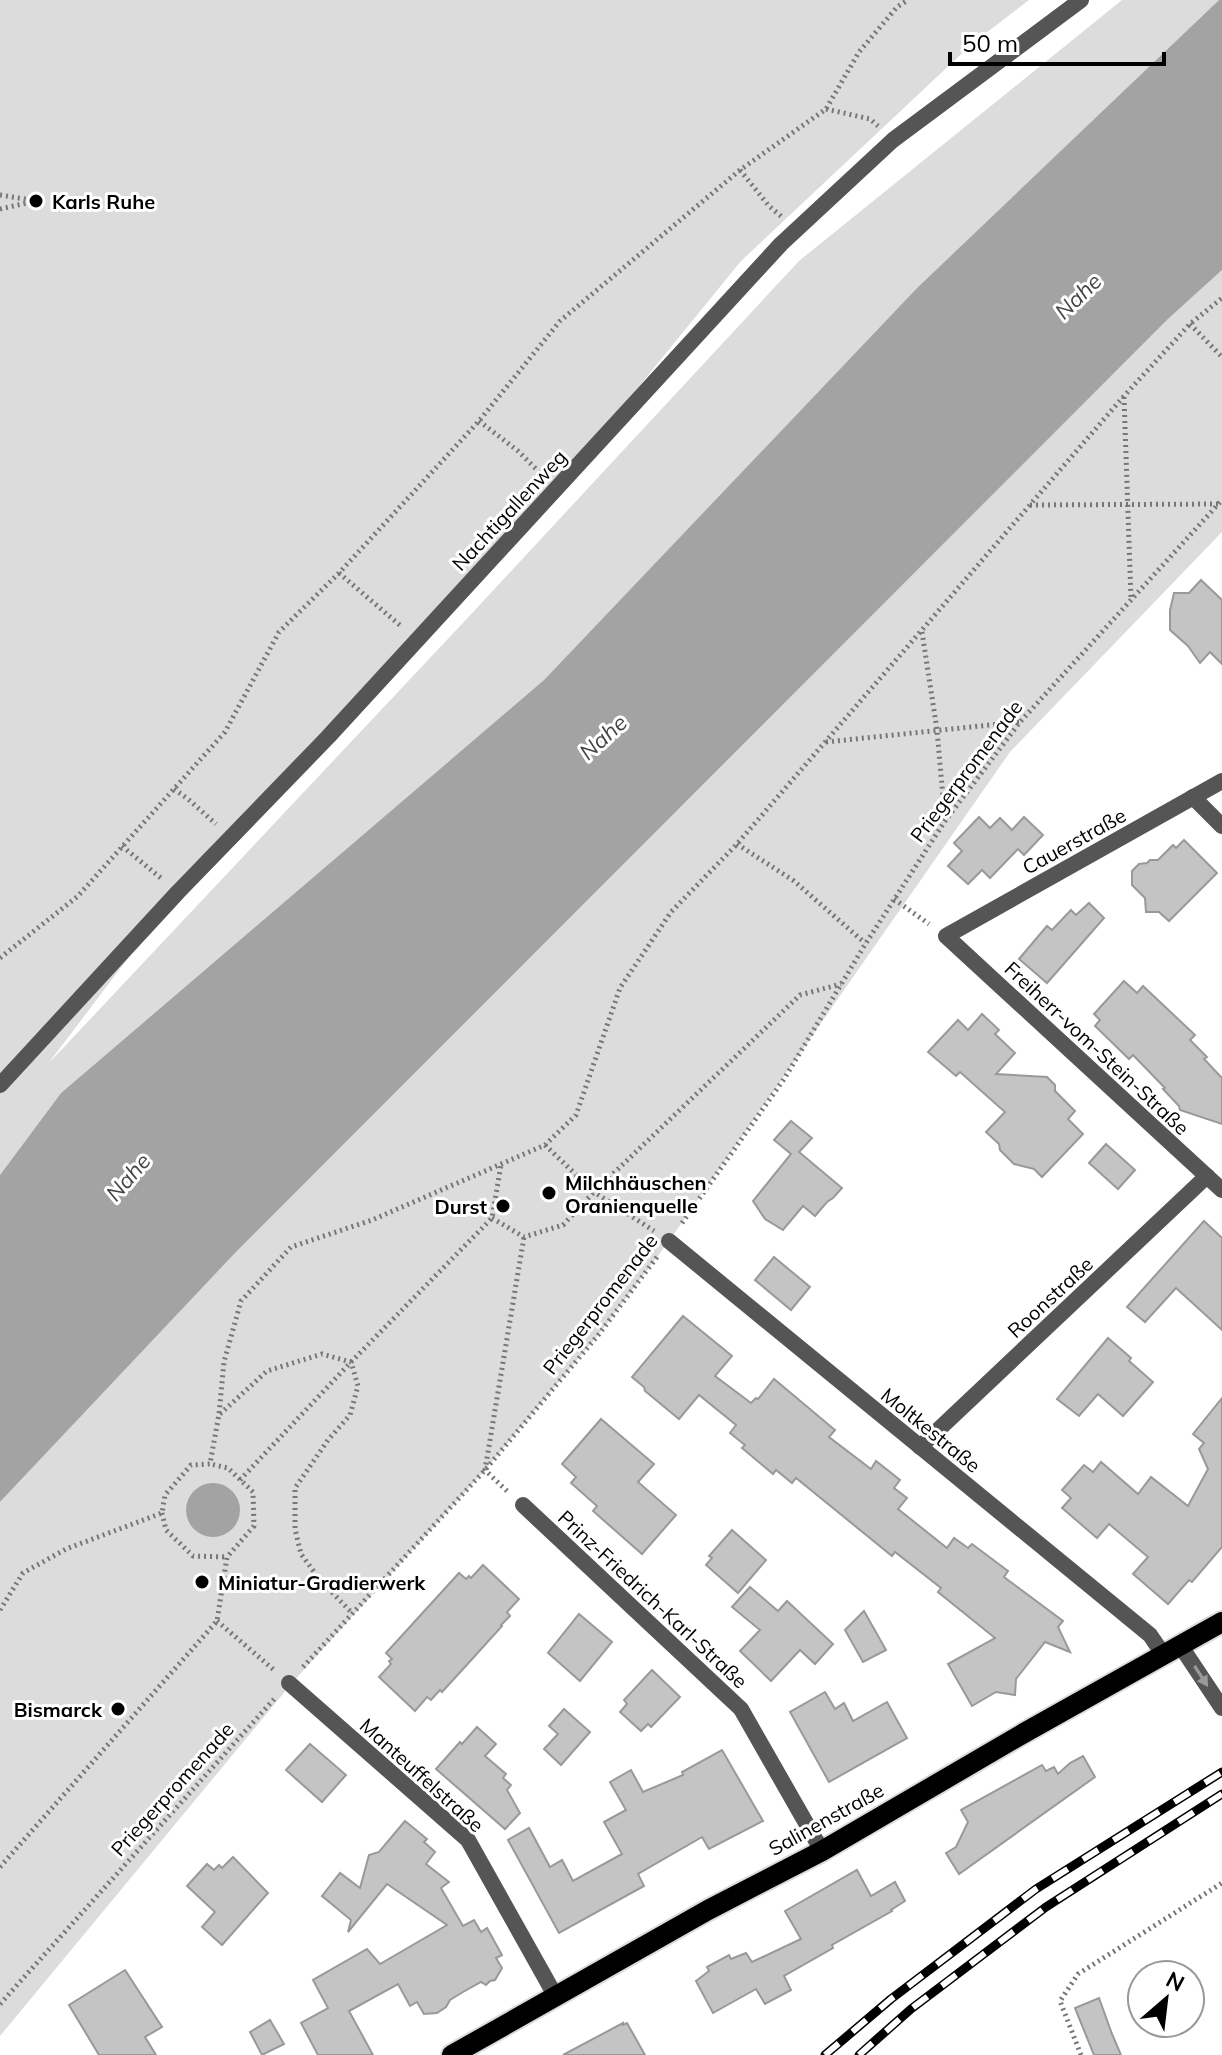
<svg xmlns="http://www.w3.org/2000/svg" width="1222" height="2055" font-family="Mulish,sans-serif">
  <style>
    .green { fill: #dcdcdc }
    .water { fill: #a3a3a3 }
    .building { fill: #c4c4c4; stroke: #999; stroke-width: 2 }
    .lines { fill: none; stroke-linecap: round; stroke-linejoin: round }
    .primary-casing { stroke: #dbdbdb; stroke-width: 24 }
    .path { stroke: #777; stroke-width: 5; stroke-dasharray: 2 4; stroke-linecap: butt }
    .service { stroke: #555; stroke-width: 16 }
    .minor { stroke: #555; stroke-width: 16 }
    .primary { stroke: #000; stroke-width: 20 }
    .rail-casing { stroke: #000; stroke-width: 9 }
    .rail { stroke: #fff; stroke-width: 6; stroke-dasharray: 18; stroke-linecap: butt }
    .oneway { fill: #999 }
    .poi-dot { fill: #000; stroke: #fff; stroke-width: 3 }
    .labels { text-anchor: middle; dominant-baseline: central; stroke-width: 6; stroke-linejoin: round; paint-order: stroke }
    .poi-label { font-size: 20px; font-weight: bold; fill: #000; stroke: #fff; text-anchor: start }
    .street-label { font-size: 20px; fill: #000; stroke: #fff }
    .water-label { font-size: 22px; font-style: italic; fill: #444; stroke: #fff }
  </style>
  <rect width="100%" height="100%" fill="#fff"/>
  <g class="green">
    <polygon points="0,0 1029,0 973,43 741,261 557,487 178,892 48,1064 461,625 799,261 1122,0 1219,0 917,288 544,680 61,1093 0,1175"/>
    <polygon points="1222,270 1222,532 1010,752 669,1241 599,1334 485,1470 292,1683 0,2036 0,1502 236,1252 1168,319"/>
  </g>
  <g class="water">
    <polygon points="1219,0 1222,0 1222,270 1168,319 236,1252 0,1502 0,1175 61,1093 544,680 917,288"/>
    <circle cx="213" cy="1510" r="27"/>
  </g>
  <g class="building">
    <polygon points="1201,580 1222,600 1222,664 1210,652 1200,663 1188,646 1170,630 1170,610 1174,593 1189,593"/>
    <polygon points="979,817 990,828 1000,818 1012,830 1024,817 1043,835 1024,855 1018,849 990,878 982,870 968,884 948,866 962,851 954,843"/>
    <polygon points="1184,840 1217,873 1169,921 1159,912 1146,912 1145,898 1132,885 1132,871 1139,864 1147,863 1150,860 1158,860 1173,845 1176,848"/>
    <polygon points="1089,903 1104,918 1047,983 1019,959 1047,926 1052,930 1071,910 1076,915"/>
    <polygon points="1124,981 1137,993 1143,986 1195,1035 1190,1040 1207,1057 1204,1059 1222,1078 1222,1124 1180,1110 1179,1106 1163,1089 1165,1088 1133,1055 1129,1059 1095,1026 1100,1020 1094,1014"/>
    <polygon points="982,1014 999,1030 995,1034 1015,1053 996,1074 1047,1077 1055,1085 1055,1091 1075,1111 1068,1119 1083,1134 1042,1177 1034,1169 1014,1164 1000,1150 999,1144 986,1132 1005,1112 960,1072 956,1076 928,1052 958,1020 968,1030"/>
    <polygon points="791,1121 812,1138 799,1152 842,1188 833,1198 827,1202 815,1216 803,1206 783,1230 765,1219 753,1201 791,1154 774,1140"/>
    <polygon points="1106,1144 1135,1170 1118,1189 1089,1163"/>
    <polygon points="1204,1221 1222,1238 1222,1330 1176,1288 1145,1322 1127,1307"/>
    <polygon points="774,1257 810,1287 791,1310 755,1280"/>
    <polygon points="683,1316 732,1356 715,1376 751,1403 756,1398 758,1399 774,1379 835,1430 829,1437 871,1469 876,1461 900,1480 894,1488 907,1498 898,1509 947,1548 954,1538 968,1548 972,1544 1008,1571 1004,1577 1063,1621 1058,1627 1070,1652 1045,1642 1016,1679 1015,1695 996,1692 972,1706 948,1664 995,1638 938,1592 941,1588 895,1552 892,1556 796,1478 792,1483 776,1470 773,1474 742,1448 745,1445 730,1433 736,1425 699,1395 679,1419 645,1391 644,1387 632,1377"/>
    <polygon points="1108,1338 1131,1358 1129,1361 1153,1382 1123,1416 1098,1394 1079,1416 1057,1399"/>
    <polygon points="1222,1398 1222,1547 1192,1582 1189,1580 1168,1604 1133,1574 1148,1557 1109,1524 1097,1538 1062,1508 1071,1498 1062,1490 1084,1465 1093,1472 1101,1462 1138,1494 1151,1477 1188,1506 1208,1469 1199,1449 1204,1443 1193,1434"/>
    <polygon points="601,1419 654,1464 638,1482 676,1515 642,1554 593,1511 597,1506 571,1483 576,1477 562,1464"/>
    <polygon points="732,1530 766,1560 738,1593 706,1565 712,1558 709,1556"/>
    <polygon points="483,1565 519,1599 507,1612 510,1616 501,1625 502,1626 464,1668 442,1692 440,1690 431,1700 427,1697 415,1711 379,1677 391,1664 389,1661 392,1659 386,1653 459,1573 466,1579 469,1576 471,1578"/>
    <polygon points="750,1587 778,1611 787,1601 833,1644 815,1664 800,1650 771,1681 740,1651 760,1630 732,1607"/>
    <polygon points="864,1611 886,1650 863,1662 845,1630"/>
    <polygon points="579,1614 612,1642 580,1681 548,1653"/>
    <polygon points="652,1670 680,1697 651,1727 648,1724 641,1731 620,1712 627,1704 624,1700"/>
    <polygon points="825,1692 835,1709 844,1703 853,1721 887,1702 907,1738 829,1782 790,1712"/>
    <polygon points="564,1709 590,1732 561,1765 544,1749 558,1734 549,1726"/>
    <polygon points="477,1727 496,1744 485,1756 506,1774 503,1778 511,1785 507,1790 520,1813 505,1829 436,1769 460,1742 462,1744"/>
    <polygon points="310,1744 346,1775 322,1802 286,1770"/>
    <polygon points="722,1750 763,1821 709,1849 702,1837 638,1874 644,1886 559,1933 508,1840 529,1828 550,1867 562,1860 573,1881 622,1854 604,1822 626,1810 610,1782 631,1770 643,1792 683,1775 682,1772"/>
    <polygon points="1083,1756 1095,1777 959,1874 946,1853 956,1847 968,1822 961,1810 1042,1765 1046,1771 1054,1767 1058,1774 1070,1763"/>
    <polygon points="405,1821 427,1839 424,1842 435,1852 426,1864 449,1882 441,1888 463,1926 474,1920 481,1932 487,1928 502,1955 496,1958 502,1968 495,1980 490,1981 486,1985 481,1982 463,1992 450,2000 446,2007 437,2013 424,2014 417,2002 410,2006 398,1984 349,2011 373,2055 318,2055 301,2023 328,2008 313,1980 367,1949 380,1964 447,1925 387,1884 348,1932 351,1920 322,1896 340,1873 360,1888 369,1855 379,1852"/>
    <polygon points="233,1857 268,1893 222,1945 202,1927 215,1912 187,1886 207,1864 214,1870 219,1865 222,1868"/>
    <polygon points="857,1870 871,1896 895,1882 905,1901 891,1910 892,1911 832,1945 833,1948 784,1976 791,1990 765,2004 756,1989 713,2013 696,1981 709,1971 707,1967 729,1955 731,1959 746,1953 752,1962 801,1939 785,1911"/>
    <polygon points="125,1970 162,2027 145,2037 156,2055 99,2055 69,2005"/>
    <polygon points="1099,1998 1112,2034 1121,2055 1094,2055 1075,2008"/>
    <polygon points="270,2020 284,2044 262,2055 250,2032"/>
    <polygon points="623,2023 623,2025 627,2023 645,2055 563,2055"/>
  </g>
  <g class="lines">
    <defs>
      <polyline id="primary" points="452,2055 708,1910 822,1851 1024,1733 1222,1622"/>
    </defs>
    <use href="#primary" class="primary-casing"/>
    <g class="path">
      <polyline points="826,109 870,119 878,126"/>
      <polyline points="740,170 769,206 782,217"/>
      <polyline points="0,195 31,200"/>
      <polyline points="0,209 36,201"/>
      <polyline points="1190,324 1222,357"/>
      <polyline points="1124,397 1131,599"/>
      <polyline points="479,421 518,451 542,475"/>
      <polyline points="1030,505 1218,504"/>
      <polyline points="339,573 402,627"/>
      <polyline points="922,632 937,730 945,820"/>
      <polyline points="826,742 1019,722"/>
      <polyline points="174,789 188,799 216,824"/>
      <polyline points="737,844 794,881 865,943"/>
      <polyline points="122,846 162,879"/>
      <polyline points="894,899 929,924"/>
      <polyline points="0,958 78,896 225,732 279,632 339,573 479,421 560,321 740,170 826,109 859,52 897,7 908,0"/>
      <polyline points="545,1145 594,1192 654,1231"/>
      <polyline points="492,1218 524,1237 563,1225 594,1192 800,995 841,984"/>
      <polyline points="682,1223 784,1079 866,943 945,821 1020,722 1222,500"/>
      <polyline points="220,1414 267,1371 322,1354 351,1362 358,1386 350,1415 328,1440 295,1488 295,1529 301,1554 320,1580 352,1613"/>
      <polyline points="240,1480 351,1362 492,1218 501,1165"/>
      <polyline points="507,1491 485,1470 524,1237"/>
      <polyline points="162,1513 166,1530 193,1556 227,1557"/>
      <polyline points="0,1610 23,1573 66,1549 162,1513 165,1495 191,1465 210,1464 219,1414 224,1362 241,1301 291,1247 372,1220 545,1145 576,1115 620,988 671,912 737,844 1124,396 1190,324 1222,298"/>
      <polyline points="217,1621 274,1670"/>
      <polyline points="303,1667 485,1470 599,1334 657,1257"/>
      <polyline points="0,1867 217,1621 227,1557 254,1526 253,1492 228,1468 210,1464"/>
      <polyline points="0,2004 275,1698"/>
      <polyline points="1081,2055 1060,2001 1078,1974 1222,1883"/>
    </g>
    <polyline class="service" points="0,1085 178,892 328,737 781,244 893,140 1081,0"/>
    <g class="minor">
      <polyline points="1222,781 946,936 1222,1190"/>
      <polyline points="1193,797 1222,826"/>
      <polyline points="669,1241 1150,1635 1163,1654"/>
      <polyline points="920,1447 1207,1176"/>
      <polyline points="523,1505 741,1709 822,1851"/>
      <polyline points="1180,1645 1222,1708"/>
      <polyline points="289,1683 468,1840 556,1997"/>
    </g>
    <use href="#primary" class="primary"/>
    <defs>
      <g id="rail">
        <polyline points="825,2055 891,1999 1036,1889 1222,1772"/>
        <polyline points="859,2055 911,2009 1046,1907 1222,1794"/>
      </g>
    </defs>
    <use href="#rail" class="rail-casing"/>
    <use href="#rail" class="rail"/>
  </g>
  <defs><path id="oneway-solid" d="M-6-.8H1V-3.2L6.5 0L1 3.2V.8H-6Z" transform="scale(2)"/></defs>
  <use class="oneway" href="#oneway-solid" transform="translate(1201 1676) rotate(57)"/>
  <g class="poi-dot">
    <circle cx="36" cy="201" r="8"/>
    <circle cx="549" cy="1193" r="8"/>
    <circle cx="503" cy="1206" r="8"/>
    <circle cx="202" cy="1582" r="8"/>
    <circle cx="118" cy="1709" r="8"/>
  </g>
  <g class="labels">
    <g class="poi-label">
      <text x="52" y="201">Karls Ruhe</text>
      <text x="565" y="1182">Milchhäuschen<tspan x="565" dy="23">Oranienquelle</tspan></text>
      <text x="487" y="1206" text-anchor="end">Durst</text>
      <text x="218" y="1582">Miniatur-Gradierwerk</text>
      <text x="102" y="1709" text-anchor="end">Bismarck</text>
    </g>
    <g class="street-label">
      <text transform="translate(509 510) rotate(-47)">Nachtigallenweg</text>
      <text transform="translate(966 771) rotate(-53)">Priegerpromenade</text>
      <text transform="translate(1074 841) rotate(-29)">Cauerstraße</text>
      <text transform="translate(1097 1048) rotate(43)">Freiherr-vom-Stein-Straße</text>
      <text transform="translate(1050 1297) rotate(-43)">Roonstraße</text>
      <text transform="translate(600 1304) rotate(-52)">Priegerpromenade</text>
      <text transform="translate(931 1430) rotate(39)">Moltkestraße</text>
      <text transform="translate(653 1599) rotate(43)">Prinz-Friedrich-Karl-Straße</text>
      <text transform="translate(422 1775) rotate(42)">Manteuffelstraße</text>
      <text transform="translate(172 1789) rotate(-48)">Priegerpromenade</text>
      <text transform="translate(826 1819) rotate(-29)">Salinenstraße</text>
    </g>
    <g class="water-label">
      <text transform="translate(1078 296) rotate(-44)">Nahe</text>
      <text transform="translate(603 737) rotate(-42)">Nahe</text>
      <text transform="translate(128 1177) rotate(-49)">Nahe</text>
    </g>
  </g>
  <g transform="translate(1166 1999) rotate(28)"><circle r="38" fill="#ffffff" stroke="#999999" stroke-width="2"/>
  <path d="M0-6L14 30L0 20L-14 30Z" fill="#000000"/>
  <text y="-12" font-size="22" font-weight="bold" text-anchor="middle" fill="#000000">N</text>
  </g>
  <path d="M950 52v12h214v-12" fill="none" stroke="#000000" stroke-width="4"/>
  <text x="962" y="52" font-size="24" fill="#000000" stroke="#ffffff" stroke-width="6" paint-order="stroke">50 m</text>
</svg>
